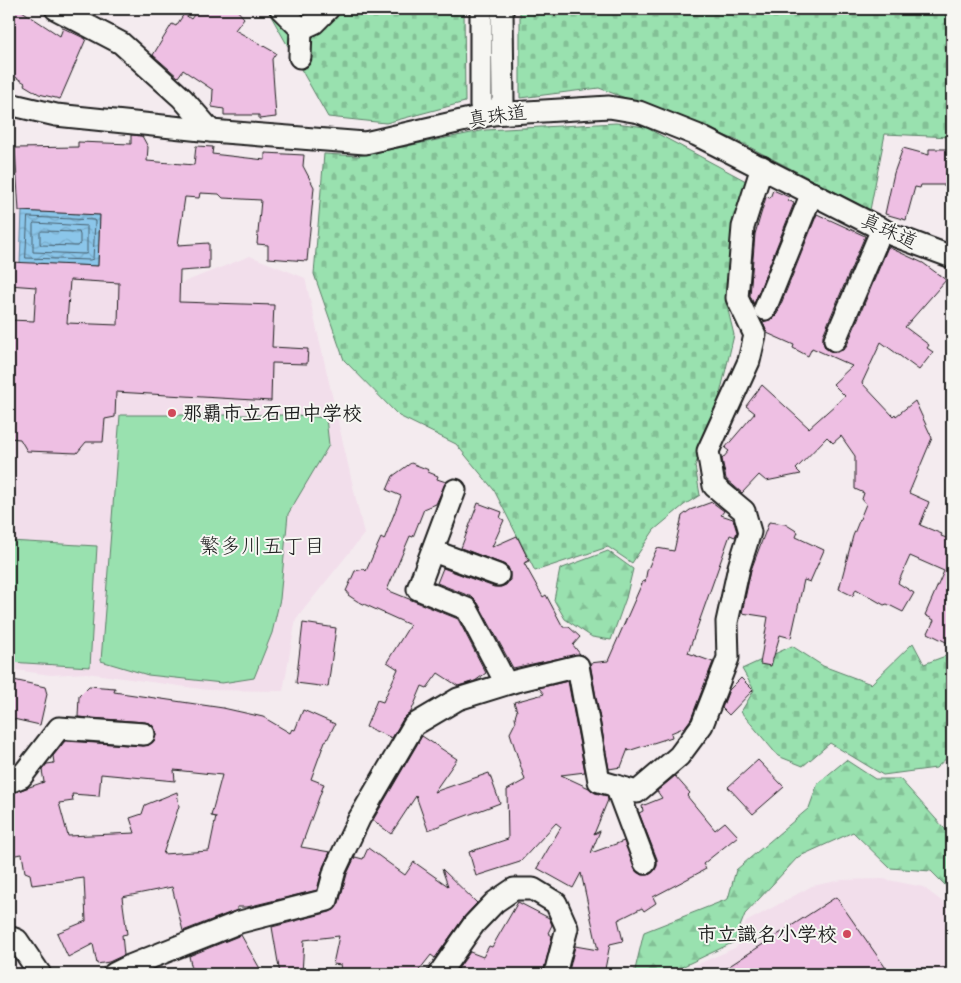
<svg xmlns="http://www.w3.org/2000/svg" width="961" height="983" font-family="Caveat,'Klee One',sans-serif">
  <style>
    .built { fill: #f2deeb }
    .forest { fill: url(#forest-firs); stroke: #5a7e66 }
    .cemetery { fill: url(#cemetery-stones); stroke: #5a7e66 }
    .pitch { fill: #99e1af; stroke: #5a7e66 }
    .water { fill: url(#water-waves); stroke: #5f8298 }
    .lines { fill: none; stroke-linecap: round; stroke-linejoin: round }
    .shore { stroke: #48606e; stroke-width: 1 }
    .building { fill: #eebfe3; stroke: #1c1c1c; fill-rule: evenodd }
    .minor-casing { stroke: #1c1c1c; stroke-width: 25 }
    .minor { stroke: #f6f6f2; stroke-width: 21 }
    .poi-dot { fill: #d1495b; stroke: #f6f6f2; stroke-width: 2 }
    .labels { text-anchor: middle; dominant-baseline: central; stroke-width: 4; stroke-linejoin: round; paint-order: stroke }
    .street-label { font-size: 20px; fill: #1c1c1c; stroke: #f6f6f2 }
    .poi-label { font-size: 20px; font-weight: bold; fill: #1c1c1c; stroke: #f6f6f2; text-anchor: start }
    .neighbourhood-label { font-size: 21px; fill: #1c1c1c; stroke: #f6f6f2 }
  </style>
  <defs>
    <pattern id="forest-firs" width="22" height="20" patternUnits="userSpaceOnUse" patternTransform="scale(1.25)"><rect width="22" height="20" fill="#99e1af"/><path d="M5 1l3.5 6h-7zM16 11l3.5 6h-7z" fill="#83c096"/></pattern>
    <pattern id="cemetery-stones" width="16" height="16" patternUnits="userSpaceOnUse" patternTransform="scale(1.25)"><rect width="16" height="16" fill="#99e1af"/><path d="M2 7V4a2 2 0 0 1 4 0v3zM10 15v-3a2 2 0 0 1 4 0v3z" fill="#83c096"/></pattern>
    <pattern id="water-waves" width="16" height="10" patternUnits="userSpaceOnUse" patternTransform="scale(1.25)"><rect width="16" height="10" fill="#8bc6ea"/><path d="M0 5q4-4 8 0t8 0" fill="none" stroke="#77aac8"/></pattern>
  </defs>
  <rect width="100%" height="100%" fill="#f4ebef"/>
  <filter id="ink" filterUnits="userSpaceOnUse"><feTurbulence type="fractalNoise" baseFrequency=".02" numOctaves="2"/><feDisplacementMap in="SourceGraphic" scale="10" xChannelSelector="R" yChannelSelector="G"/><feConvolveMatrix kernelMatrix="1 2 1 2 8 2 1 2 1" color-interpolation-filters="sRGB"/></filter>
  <g filter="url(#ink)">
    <g class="built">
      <polygon points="11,184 15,201 67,191 120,187 119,291 153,282 179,284 250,256 305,278 364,534 296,619 283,691 208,690 87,673 51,675 9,669 9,185"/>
      <polygon points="883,879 923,887 952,909 952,974 676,974 737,947 746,922 812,886 842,880"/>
    </g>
    <g class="forest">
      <polygon points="608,551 633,569 626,598 611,640 592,637 565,619 554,600 560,569"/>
      <polygon points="846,760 875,779 900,779 952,837 952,892 931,871 890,868 853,832 798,857 745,914 734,942 667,974 634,974 644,932 728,899 736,870 809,808 818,783"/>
    </g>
    <g class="cemetery">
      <polygon points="267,9 464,9 465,102 386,123 328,117"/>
      <polygon points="520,9 952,9 952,137 885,134 870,210 736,140 599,88 520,98"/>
      <polygon points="616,123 645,127 746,181 734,234 728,310 734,335 715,415 695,466 700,495 684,505 654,530 632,563 608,547 535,571 494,490 456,444 399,416 344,360 314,274 324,154 358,156 486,130"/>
      <polygon points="913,643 924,664 951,654 952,655 952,753 936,768 883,775 830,743 803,766 778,756 741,712 754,690 742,669 792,646 823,666 871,684"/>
    </g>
    <g class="pitch">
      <polygon points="120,415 296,415 326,418 329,445 288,514 280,599 272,633 254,678 222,683 148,675 101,661"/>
      <polygon points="9,541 97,546 90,667 9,662"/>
    </g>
    <polygon class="water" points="22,211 100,215 98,266 20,263"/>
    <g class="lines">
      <g class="shore">
        <polygon points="28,217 94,220 95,222 93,259 90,260 26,258"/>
        <polygon points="34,223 87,226 87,253 85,254 33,252 33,225"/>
        <polygon points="42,231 79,232 80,235 80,244 77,246 41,245 40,243 40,233"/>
      </g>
    </g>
    <g class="building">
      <polygon points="9,9 19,9 60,36 63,28 86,39 60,99 39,94 24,85 25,83 9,73"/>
      <polygon points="198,9 236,9 244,18 235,30 276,53 272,59 276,117 259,119 259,115 224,115 224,109 212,107 213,90 183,70 178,77 153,55 172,24 176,26 184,14 191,19"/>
      <path d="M131,135L142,136L148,147L147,161L194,165L196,146L213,147L212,154L265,160V153L304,155L303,166L314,187L307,261L268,258V245L257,244L261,200L223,198L219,194L200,193L199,198L185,197L178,245L209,243V269L180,271L179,302L274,305L272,347L308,349L307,364L272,363L271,401L116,392L115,417L105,419L103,442H86L77,453L27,451L20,439L9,438V320L34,321L36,287L9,285L10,262L98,266L100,215L19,211L15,148L78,147V142L131,144ZM70,280L119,283L118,325L67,323Z"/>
      <polygon points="903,148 929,155 929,149 952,149 952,185 921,185 920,188 915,187 906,220 885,214 894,173"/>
      <polygon points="773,190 789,197 788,200 794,203 754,304 750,296 755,234 766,197 770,198"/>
      <polygon points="817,214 865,236 823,335 823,342 825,348 830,351 837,352 843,350 847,345 888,247 923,263 946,280 905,327 929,345 927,348 933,352 919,370 881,342 862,383 893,416 895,414 896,416 915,401 932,438 909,493 929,502 920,525 942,534 941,536 952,540 952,645 928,633 934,620 925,615 944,571 910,556 898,583 914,593 903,612 887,604 884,605 856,589 853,596 839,589 853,536 866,504 862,499 864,493 855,489 855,456 841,436 833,443 827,437 796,469 801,474 766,481 759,475 742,493 726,479 722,459 729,451 725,448 755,413 746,406 762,385 809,428 845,396 833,384 852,366 812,348 808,356 793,348 794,345 767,333 763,322 772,319 777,314"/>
      <polygon points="411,463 429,470 428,472 438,476 437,479 446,482 436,504 424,509 413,537 410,536 387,590 458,619 486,673 475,681 458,686 438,673 427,688 422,686 411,712 403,719 392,738 366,727 377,700 383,702 398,669 387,662 410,625 357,601 348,595 348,592 346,591 355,571 364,569 366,571 381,538 384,540 401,496 387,490 393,476"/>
      <polygon points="712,502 724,511 721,515 733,519 737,532 735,537 730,535 688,653 713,662 691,719 685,727 671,733 672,737 628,751 628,749 621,767 609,769 590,663 608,661 643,581 645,582 647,571 657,548 674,551 682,516 690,510"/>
      <polygon points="478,503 502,512 500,518 504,520 492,547 517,536 529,561 524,563 543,597 546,595 563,627 569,627 580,637 573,645 580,654 513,668 478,603 472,597 437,583 443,568 494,587 501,587 506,585 510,580 510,572 508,567 503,564 461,548"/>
      <polygon points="769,522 785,524 798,532 796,537 824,550 810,582 804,580 791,638 780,635 771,666 760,664 768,617 742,613 751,570"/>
      <polygon points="303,623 336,628 328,687 296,683"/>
      <polygon points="741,678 753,690 729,715 722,708 729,690"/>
      <polygon points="9,679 45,687 47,694 40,725 9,718"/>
      <polygon points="568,681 585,772 561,775 589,788 595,793 607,796 608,800 594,834 600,831 591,853 624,841 637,872 643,875 649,875 654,871 657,866 657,859 639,813 643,811 642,806 662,798 657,791 675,776 690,793 687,796 715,830 725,822 738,836 703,864 706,869 653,897 656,903 644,911 642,908 618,920 623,941 610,944 604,974 579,974 579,973 569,971 575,946 598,950 581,873 573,888 537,868 561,827 556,823 520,862 476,876 469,852 508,839 507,790 525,780 510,733 516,721 515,717 517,711 514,702 544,694 539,688"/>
      <path d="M89,686L115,688L114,692L223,708L263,717L290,733L292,729L295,730L303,710L335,724L327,740L325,741L311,779L324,784L301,847L330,852L323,867L317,890L247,907H237V910L183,931L172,887L122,897L127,934L122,935L124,955L109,962L97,964L93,944L68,957L57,933L86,921L84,878L32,885L30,874L25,872L22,854L9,856V794L44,782L42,770L47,764L54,763L53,756L65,741L143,746L149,745L154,741L156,735L155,729L151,724L145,722L78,717L79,696ZM174,770L222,775L211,816L216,817L209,851L163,854L179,806L177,792L145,805L142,814L130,818L135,833L68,836L59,803L73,801L72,794L99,796L101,774L175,781Z"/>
      <polygon points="422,736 457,759 434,792 489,773 500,803 428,830 416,796 391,834 373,820"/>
      <polygon points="758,760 784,787 753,814 728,787"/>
      <polygon points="368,848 405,875 414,862 448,886 442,869 477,903 464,917 435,958 431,955 416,974 339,974 341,965 333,964 339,936 304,940 302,974 280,974 272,927 330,912 335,909 339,903 347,874 355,857 363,859"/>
      <polygon points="836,897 890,974 717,974"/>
      <polygon points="518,902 549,918 552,925 548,933 552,936 543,974 467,974 458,969 470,952 483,957 489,946 492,947"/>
      <polygon points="241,935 263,974 193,974 189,956"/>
    </g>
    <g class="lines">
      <defs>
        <g id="minor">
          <polyline points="56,9 121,43 182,98 211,131"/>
          <polyline points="281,9 301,29 300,57"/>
          <polyline points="481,9 481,105 492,114"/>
          <polyline points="301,29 314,23 328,9"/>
          <polyline points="9,104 56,115 95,119 211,131 365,143 492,114 609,107 639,112 697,135 893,235 952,257"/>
          <polyline points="492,114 503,103 502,9"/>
          <polyline points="765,309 812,193"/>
          <polyline points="835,340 882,229"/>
          <polyline points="455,490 418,589 467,609 506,683"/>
          <polyline points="433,551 498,575"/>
          <polyline points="9,782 21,777 59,728 144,734"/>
          <polyline points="616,786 645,863"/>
          <polyline points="9,937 17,940 40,974"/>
          <polyline points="114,974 132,965 240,922 327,900 335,870 359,819 414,725 458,699 516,681 578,666 599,781 637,792 679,756 702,725 728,658 727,622 739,567 750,532 744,511 714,486 708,451 749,361 755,335 737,298 743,227 762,167"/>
          <polyline points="439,974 474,924 495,902 514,889 533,889 556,903 567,928 555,974"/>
        </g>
      </defs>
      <use href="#minor" class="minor-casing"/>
      <use href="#minor" class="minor"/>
    </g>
  </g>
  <g class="poi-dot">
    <circle cx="172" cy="413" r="5"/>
    <circle cx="847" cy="934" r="5"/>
  </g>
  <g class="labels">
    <g class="street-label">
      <text transform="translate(497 116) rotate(-8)">真珠道</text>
      <text transform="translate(889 231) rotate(24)">真珠道</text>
    </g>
    <g class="poi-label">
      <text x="182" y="413">那覇市立石田中学校</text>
      <text x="837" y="934" text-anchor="end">市立識名小学校</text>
    </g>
    <g class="neighbourhood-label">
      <text x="262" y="546">繁多川五丁目</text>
    </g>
  </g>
  <rect width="961" height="983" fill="none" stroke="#f6f6f2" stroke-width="30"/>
  <rect x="15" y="15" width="931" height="953" fill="none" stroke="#1c1c1c" stroke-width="2" filter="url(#ink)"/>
</svg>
